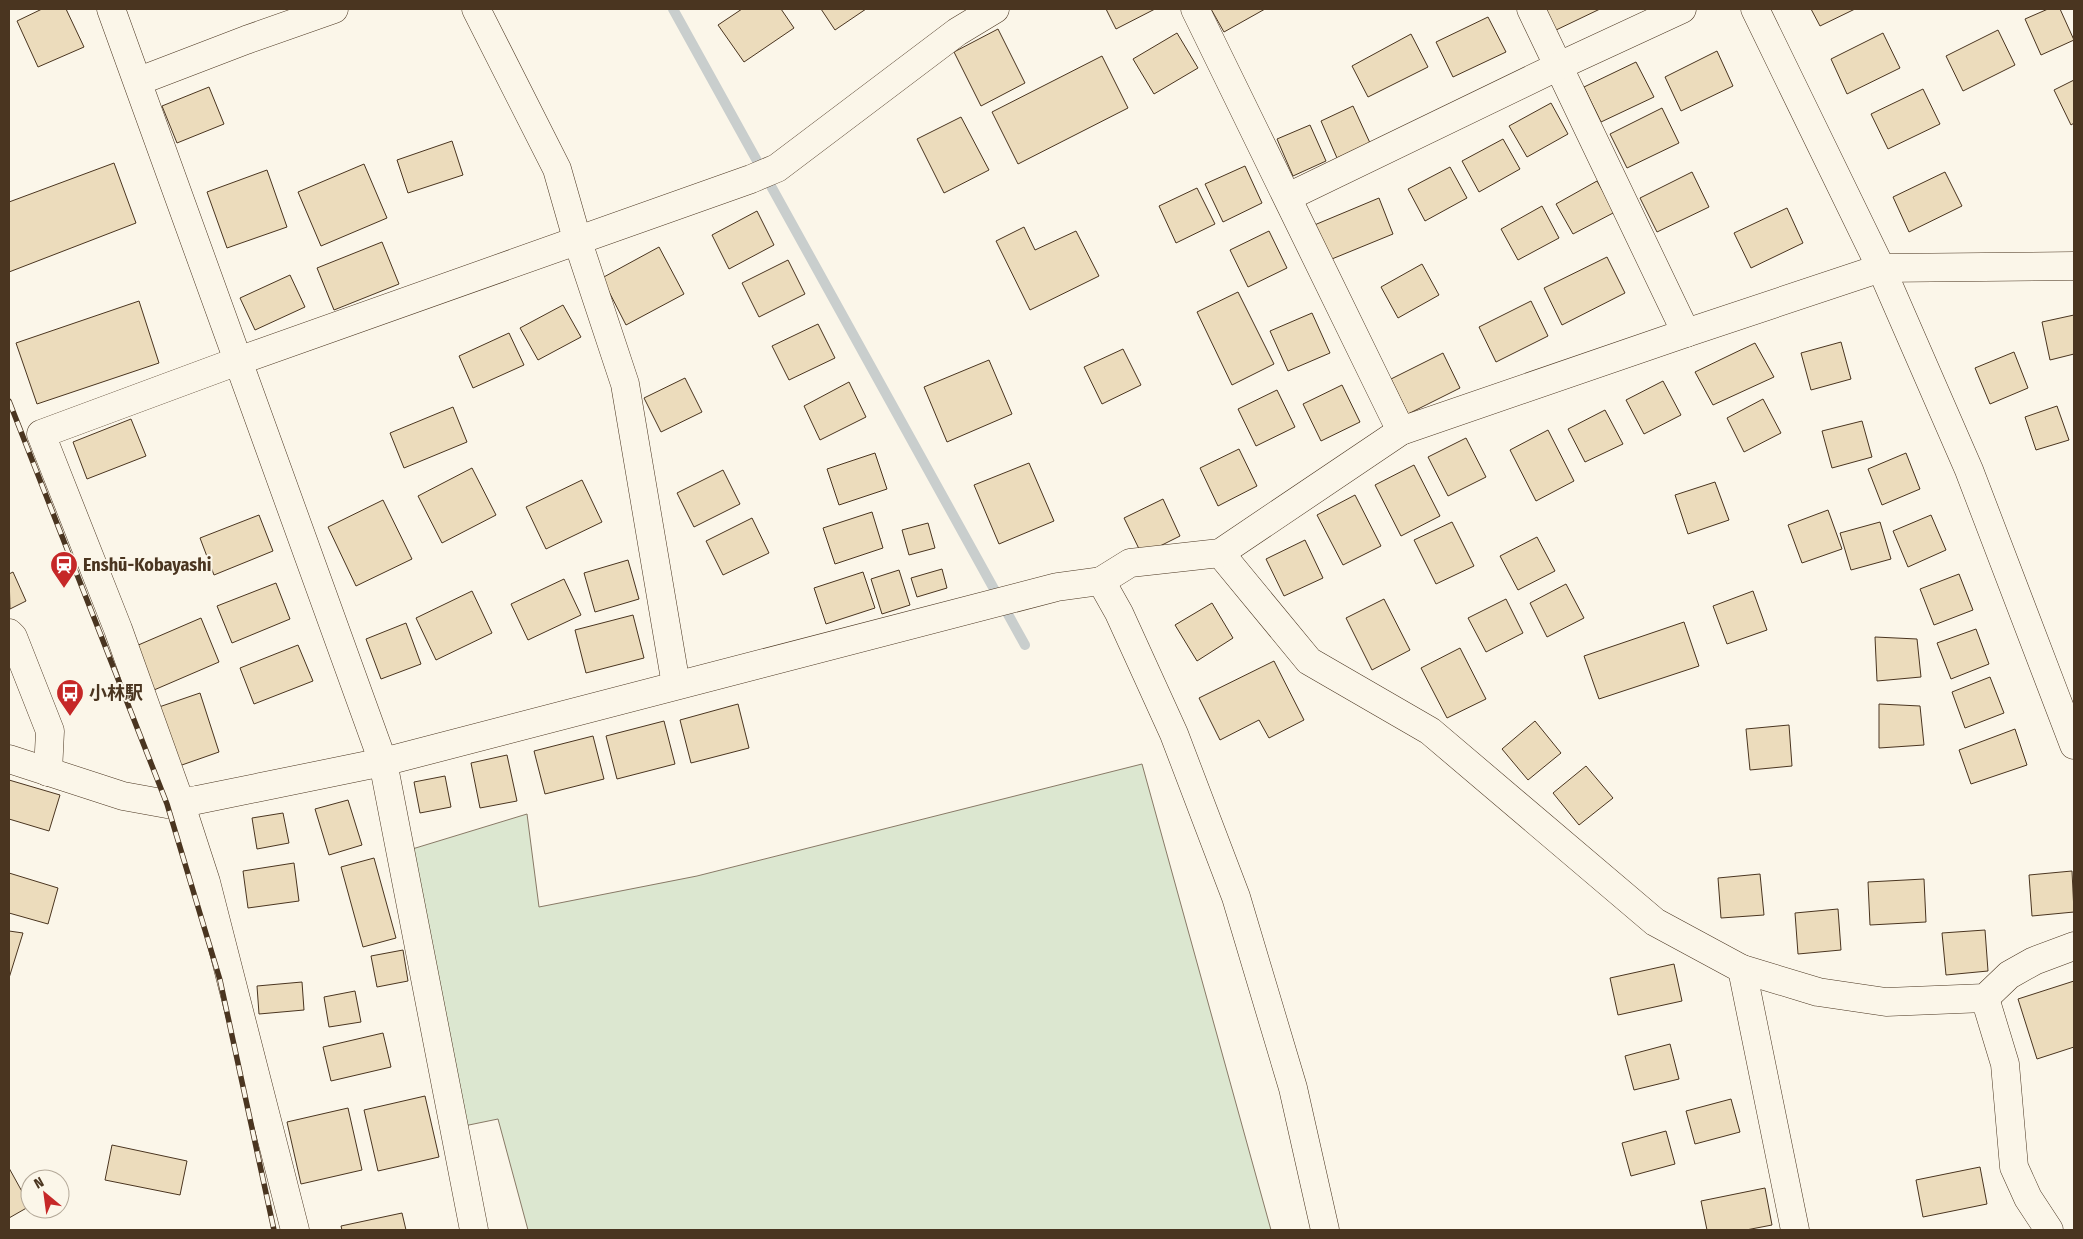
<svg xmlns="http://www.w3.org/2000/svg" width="2083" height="1239" font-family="'Fira Sans Condensed','Noto Sans JP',sans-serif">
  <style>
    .green { fill: #dce7d0; stroke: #887966 }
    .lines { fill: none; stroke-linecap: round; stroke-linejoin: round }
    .stream { stroke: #c9cecd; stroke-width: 10 }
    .building { fill: #ecdcbc; stroke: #4a3520 }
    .minor-casing { stroke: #4a3520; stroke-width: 29 }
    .minor { stroke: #fbf6e9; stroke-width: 28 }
    .rail-casing { stroke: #4a3520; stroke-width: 5.5 }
    .rail { stroke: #fbf6e9; stroke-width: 4; stroke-dasharray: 11; stroke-linecap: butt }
    .labels { text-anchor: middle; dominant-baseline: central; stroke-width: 4; stroke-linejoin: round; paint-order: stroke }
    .poi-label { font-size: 18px; font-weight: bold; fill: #4a3520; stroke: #fbf6e9; text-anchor: start }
  </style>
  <rect width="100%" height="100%" fill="#fbf6e9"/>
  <polygon class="green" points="1142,764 1271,1230 528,1230 498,1119 464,1126 409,850 527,814 539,907 697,876"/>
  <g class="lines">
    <polyline class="stream" points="673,9 1025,645"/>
  </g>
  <g class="building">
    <polygon points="42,9 66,9 84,47 38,67 17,21"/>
    <polygon points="742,9 781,9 794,28 744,62 718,25"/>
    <polygon points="821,9 866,9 835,30"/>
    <polygon points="1106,9 1155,9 1116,29"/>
    <polygon points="1211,9 1265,9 1224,32"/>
    <polygon points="1543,9 1600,9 1554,31"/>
    <polygon points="1811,9 1855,9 1820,26"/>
    <polygon points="2048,9 2060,9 2074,40 2041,55 2025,19"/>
    <polygon points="1488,17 1506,52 1453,77 1436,42"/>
    <polygon points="998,29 1025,83 981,106 954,52"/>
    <polygon points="1998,30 2015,65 1963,91 1946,56"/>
    <polygon points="1177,33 1198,68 1154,94 1133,59"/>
    <polygon points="1883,33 1900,68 1847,94 1831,59"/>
    <polygon points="1411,34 1428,67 1368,97 1352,66"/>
    <polygon points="1717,51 1733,86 1681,111 1665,77"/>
    <polygon points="1102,56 1128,108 1018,164 992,112"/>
    <polygon points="1636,62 1654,97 1601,122 1584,87"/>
    <polygon points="2074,80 2074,123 2071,125 2054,90"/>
    <polygon points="209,87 224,124 177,143 162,106"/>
    <polygon points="1923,89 1940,124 1888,149 1871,114"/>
    <polygon points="1551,103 1568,134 1527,157 1509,126"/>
    <polygon points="1353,106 1370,143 1337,158 1321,121"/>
    <polygon points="1662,108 1679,143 1627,168 1610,134"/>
    <polygon points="961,117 989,170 944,193 917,139"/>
    <polygon points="1310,125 1326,161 1293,176 1277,139"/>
    <polygon points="1503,139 1520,169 1479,192 1462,161"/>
    <polygon points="452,141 463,175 408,193 397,160"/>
    <polygon points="114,163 136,223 9,272 9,202"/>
    <polygon points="364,164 387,218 321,246 298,192"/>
    <polygon points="1245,166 1262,203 1223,222 1205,184"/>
    <polygon points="1450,167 1467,198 1425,221 1408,189"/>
    <polygon points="267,170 287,227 227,248 207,192"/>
    <polygon points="1692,172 1709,207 1657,232 1640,198"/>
    <polygon points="1945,172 1962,206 1909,232 1893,197"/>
    <polygon points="1597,181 1615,212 1573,234 1556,204"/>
    <polygon points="1197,188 1215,224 1176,243 1159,206"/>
    <polygon points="1379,198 1393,234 1327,261 1312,226"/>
    <polygon points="1542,206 1559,238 1518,260 1501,229"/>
    <polygon points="1787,208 1803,243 1751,268 1734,233"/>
    <polygon points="757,211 774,245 729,269 712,235"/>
    <polygon points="1024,227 1035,250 1076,231 1099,276 1030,310 996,241"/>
    <polygon points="1269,231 1287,268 1248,287 1230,250"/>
    <polygon points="382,242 399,284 334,310 317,268"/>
    <polygon points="659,247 684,294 626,325 602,278"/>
    <polygon points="1607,257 1625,293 1562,325 1544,288"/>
    <polygon points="788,260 805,294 759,317 742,283"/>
    <polygon points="1422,264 1439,295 1398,318 1381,287"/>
    <polygon points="290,275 305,307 255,330 240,298"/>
    <polygon points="1238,292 1274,364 1232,385 1197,312"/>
    <polygon points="139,301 159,363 37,404 16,343"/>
    <polygon points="1531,301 1548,336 1496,362 1479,327"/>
    <polygon points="563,305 581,337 538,360 520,328"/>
    <polygon points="1312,313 1330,353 1288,371 1270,331"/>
    <polygon points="2074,315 2074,354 2050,360 2042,322"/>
    <polygon points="818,324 835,358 789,380 772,346"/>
    <polygon points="509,333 524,365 473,388 459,356"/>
    <polygon points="1841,342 1851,379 1811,390 1801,353"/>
    <polygon points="1755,343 1774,377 1713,405 1695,372"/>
    <polygon points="1123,349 1141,385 1102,404 1084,367"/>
    <polygon points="2014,352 2028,388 1990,404 1975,368"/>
    <polygon points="1443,353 1460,388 1408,414 1391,379"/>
    <polygon points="989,360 1012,414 947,442 924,387"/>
    <polygon points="685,378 702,412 661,432 644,398"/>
    <polygon points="1663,381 1681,415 1644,434 1626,400"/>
    <polygon points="849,382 866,417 820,440 804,406"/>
    <polygon points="1342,385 1360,422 1321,441 1303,404"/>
    <polygon points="1277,390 1295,427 1256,446 1238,409"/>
    <polygon points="1763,399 1781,433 1744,452 1727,418"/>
    <polygon points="2057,406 2069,440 2036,450 2025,417"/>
    <polygon points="453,407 467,442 404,468 390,433"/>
    <polygon points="1605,410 1623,444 1585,462 1568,429"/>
    <polygon points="131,419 146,456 87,479 73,442"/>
    <polygon points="1862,421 1872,457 1832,468 1822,431"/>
    <polygon points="1548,430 1574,481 1536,501 1510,450"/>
    <polygon points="1466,438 1486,477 1448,496 1428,457"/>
    <polygon points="1239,449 1257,486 1218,506 1200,468"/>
    <polygon points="875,453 887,489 839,505 827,469"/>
    <polygon points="1906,453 1920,489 1882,505 1868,469"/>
    <polygon points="1029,463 1054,521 999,544 974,485"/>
    <polygon points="1414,465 1440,516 1401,536 1375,485"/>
    <polygon points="472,468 496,515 442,543 418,496"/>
    <polygon points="723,470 740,504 694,527 677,493"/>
    <polygon points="582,480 602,522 546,549 526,507"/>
    <polygon points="1715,482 1729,520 1688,534 1675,495"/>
    <polygon points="1355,495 1381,546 1343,565 1317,515"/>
    <polygon points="1163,499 1180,536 1142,555 1124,518"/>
    <polygon points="383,500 412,559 356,586 328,527"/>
    <polygon points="1828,510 1842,549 1802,563 1788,525"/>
    <polygon points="872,512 883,548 835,564 823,528"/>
    <polygon points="259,515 273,551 214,575 200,538"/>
    <polygon points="1931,515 1946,550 1908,567 1893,531"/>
    <polygon points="752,518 769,553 723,575 706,541"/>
    <polygon points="1452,522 1474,566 1436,584 1414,540"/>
    <polygon points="1880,522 1891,559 1851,570 1840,533"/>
    <polygon points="928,523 935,548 909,555 902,530"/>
    <polygon points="1537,537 1555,571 1518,590 1500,556"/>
    <polygon points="1305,540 1323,578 1284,596 1266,559"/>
    <polygon points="628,560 639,599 595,612 584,573"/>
    <polygon points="942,569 947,588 917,597 911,578"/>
    <polygon points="899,570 910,605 882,614 871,579"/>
    <polygon points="13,572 26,601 10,609 9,574"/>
    <polygon points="863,572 875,608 826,624 814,588"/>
    <polygon points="1959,574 1973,610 1934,625 1920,589"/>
    <polygon points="564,579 581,615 528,640 511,604"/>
    <polygon points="276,583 290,619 232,643 217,606"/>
    <polygon points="1566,584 1584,618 1547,637 1530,603"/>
    <polygon points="472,591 492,633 436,660 416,618"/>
    <polygon points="1753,591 1767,630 1727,644 1713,606"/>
    <polygon points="1384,599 1410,650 1372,670 1346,618"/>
    <polygon points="1506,599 1523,633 1486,652 1468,618"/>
    <polygon points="1212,603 1233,638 1197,661 1175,625"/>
    <polygon points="633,615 644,658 586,673 575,630"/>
    <polygon points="201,618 219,662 154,690 136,646"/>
    <polygon points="1684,622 1699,666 1599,699 1584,656"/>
    <polygon points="406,623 421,664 381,679 366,639"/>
    <polygon points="1976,629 1989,664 1951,679 1937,643"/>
    <polygon points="1875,637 1917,639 1921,677 1877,681"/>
    <polygon points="298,645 313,681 254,704 240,668"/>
    <polygon points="1460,648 1486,699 1447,718 1421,668"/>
    <polygon points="1274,661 1304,720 1269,738 1259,720 1220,740 1199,698"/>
    <polygon points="1990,677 2004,713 1965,728 1952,692"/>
    <polygon points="200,693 219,752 179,766 159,707"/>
    <polygon points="738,704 749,748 691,763 680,720"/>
    <polygon points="1879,704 1920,706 1924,745 1879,748"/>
    <polygon points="664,721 675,764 617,779 606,736"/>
    <polygon points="1535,721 1561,753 1528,780 1502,749"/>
    <polygon points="1789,725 1792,766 1750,770 1746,729"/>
    <polygon points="2015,729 2027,765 1971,784 1959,750"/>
    <polygon points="593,736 604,779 545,794 534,751"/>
    <polygon points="507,755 517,801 480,808 471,763"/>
    <polygon points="1586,766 1613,798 1579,825 1553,793"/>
    <polygon points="445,776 451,807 420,813 414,782"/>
    <polygon points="9,780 60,795 49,831 9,819"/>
    <polygon points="348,800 362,845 329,855 315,809"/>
    <polygon points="283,813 289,843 257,849 252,818"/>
    <polygon points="374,858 396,938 363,947 341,867"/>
    <polygon points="294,863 299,901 248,908 243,871"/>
    <polygon points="2072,871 2074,912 2032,916 2029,875"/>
    <polygon points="9,873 58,888 48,924 9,913"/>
    <polygon points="1760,874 1764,915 1721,918 1718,878"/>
    <polygon points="1924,879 1926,922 1870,925 1868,882"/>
    <polygon points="1838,909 1841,950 1798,954 1795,913"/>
    <polygon points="1985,930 1988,971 1946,975 1942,933"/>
    <polygon points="9,931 23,933 9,978"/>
    <polygon points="403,950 408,981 377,987 371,956"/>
    <polygon points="1674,964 1682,1001 1618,1015 1610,978"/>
    <polygon points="2074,981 2074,1047 2037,1059 2018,999"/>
    <polygon points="302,982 304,1010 259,1014 257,986"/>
    <polygon points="355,991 361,1022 329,1027 324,997"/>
    <polygon points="383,1033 391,1067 331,1081 323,1047"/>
    <polygon points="1670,1044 1679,1079 1634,1090 1625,1056"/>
    <polygon points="425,1096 439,1157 378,1171 364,1110"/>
    <polygon points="1731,1099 1740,1132 1695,1144 1686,1111"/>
    <polygon points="348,1108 362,1170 301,1184 287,1122"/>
    <polygon points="1666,1131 1675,1164 1631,1176 1622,1143"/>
    <polygon points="112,1145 187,1161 180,1195 105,1180"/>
    <polygon points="1980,1167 1987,1204 1923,1217 1916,1180"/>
    <polygon points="9,1168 30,1206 9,1218"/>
    <polygon points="1765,1188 1772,1225 1746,1230 1707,1230 1701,1201"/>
    <polygon points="402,1213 406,1230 342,1230 341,1226"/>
  </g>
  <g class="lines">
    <defs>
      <g id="minor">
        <polyline points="111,9 383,762 474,1230"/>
        <polyline points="476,9 557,169 577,239 625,384 676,685"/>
        <polyline points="1195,9 1401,431"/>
        <polyline points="1531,9 1686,333"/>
        <polyline points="1755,9 1881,268 1969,470 2074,745"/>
        <polyline points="139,81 246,40 334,9"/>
        <polyline points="1288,197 1559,66 1682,9"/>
        <polyline points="1220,553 1309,661 1430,731 1655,922 1742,969 1818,992 1886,1002 1985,998 2009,975 2034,961 2074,946"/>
        <polyline points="1101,581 1130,563 1220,553 1401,431 1686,333 1881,268 2074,266"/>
        <polyline points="9,633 13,637 50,731 48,772"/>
        <polyline points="9,759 123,796 167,804 197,800 383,762 1057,587 1101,581 1119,613 1174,734 1236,897 1293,1088 1325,1230"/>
        <polyline points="1742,969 1795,1230"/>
        <polyline points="1985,998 2005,1064 2014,1167 2028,1198 2049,1230"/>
        <polyline points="295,1230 206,882 180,802 118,629 41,434 238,361 751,179 777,168 957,32 995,9"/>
      </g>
    </defs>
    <use href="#minor" class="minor-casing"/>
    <use href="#minor" class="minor"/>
    <defs>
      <polyline id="rail" points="9,401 167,804 220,980 274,1230"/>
    </defs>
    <use href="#rail" class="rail-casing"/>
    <use href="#rail" class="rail"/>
  </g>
  <defs>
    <symbol id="station-pin" viewBox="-11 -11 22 30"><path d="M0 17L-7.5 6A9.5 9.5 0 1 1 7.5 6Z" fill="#c62828" stroke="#fbf6e9"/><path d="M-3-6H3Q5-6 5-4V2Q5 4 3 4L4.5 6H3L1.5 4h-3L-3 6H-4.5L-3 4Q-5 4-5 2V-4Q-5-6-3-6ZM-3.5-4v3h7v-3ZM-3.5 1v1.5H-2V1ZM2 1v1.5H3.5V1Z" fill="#fff"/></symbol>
    <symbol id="bus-pin" viewBox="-11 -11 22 30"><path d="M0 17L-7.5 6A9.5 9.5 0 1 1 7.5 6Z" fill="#c62828" stroke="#fbf6e9"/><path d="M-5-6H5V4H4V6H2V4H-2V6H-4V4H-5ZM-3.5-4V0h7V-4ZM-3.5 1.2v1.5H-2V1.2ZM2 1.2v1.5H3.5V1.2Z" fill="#fff"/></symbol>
  </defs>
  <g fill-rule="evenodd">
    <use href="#station-pin" x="48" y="549" width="32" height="43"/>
    <use href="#bus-pin" x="54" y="677" width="32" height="43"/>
  </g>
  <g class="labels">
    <g class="poi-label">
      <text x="83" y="565">Enshū-Kobayashi</text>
      <text x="89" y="693">小林駅</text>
    </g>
  </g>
  <rect width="2083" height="1239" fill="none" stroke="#4a3520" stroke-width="20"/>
  <g transform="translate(45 1194) rotate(331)"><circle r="24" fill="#fbf6e9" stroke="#b4a999"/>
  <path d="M0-4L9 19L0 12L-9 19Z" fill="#c62828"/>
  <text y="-8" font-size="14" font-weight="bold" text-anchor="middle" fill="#4a3520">N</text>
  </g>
</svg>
